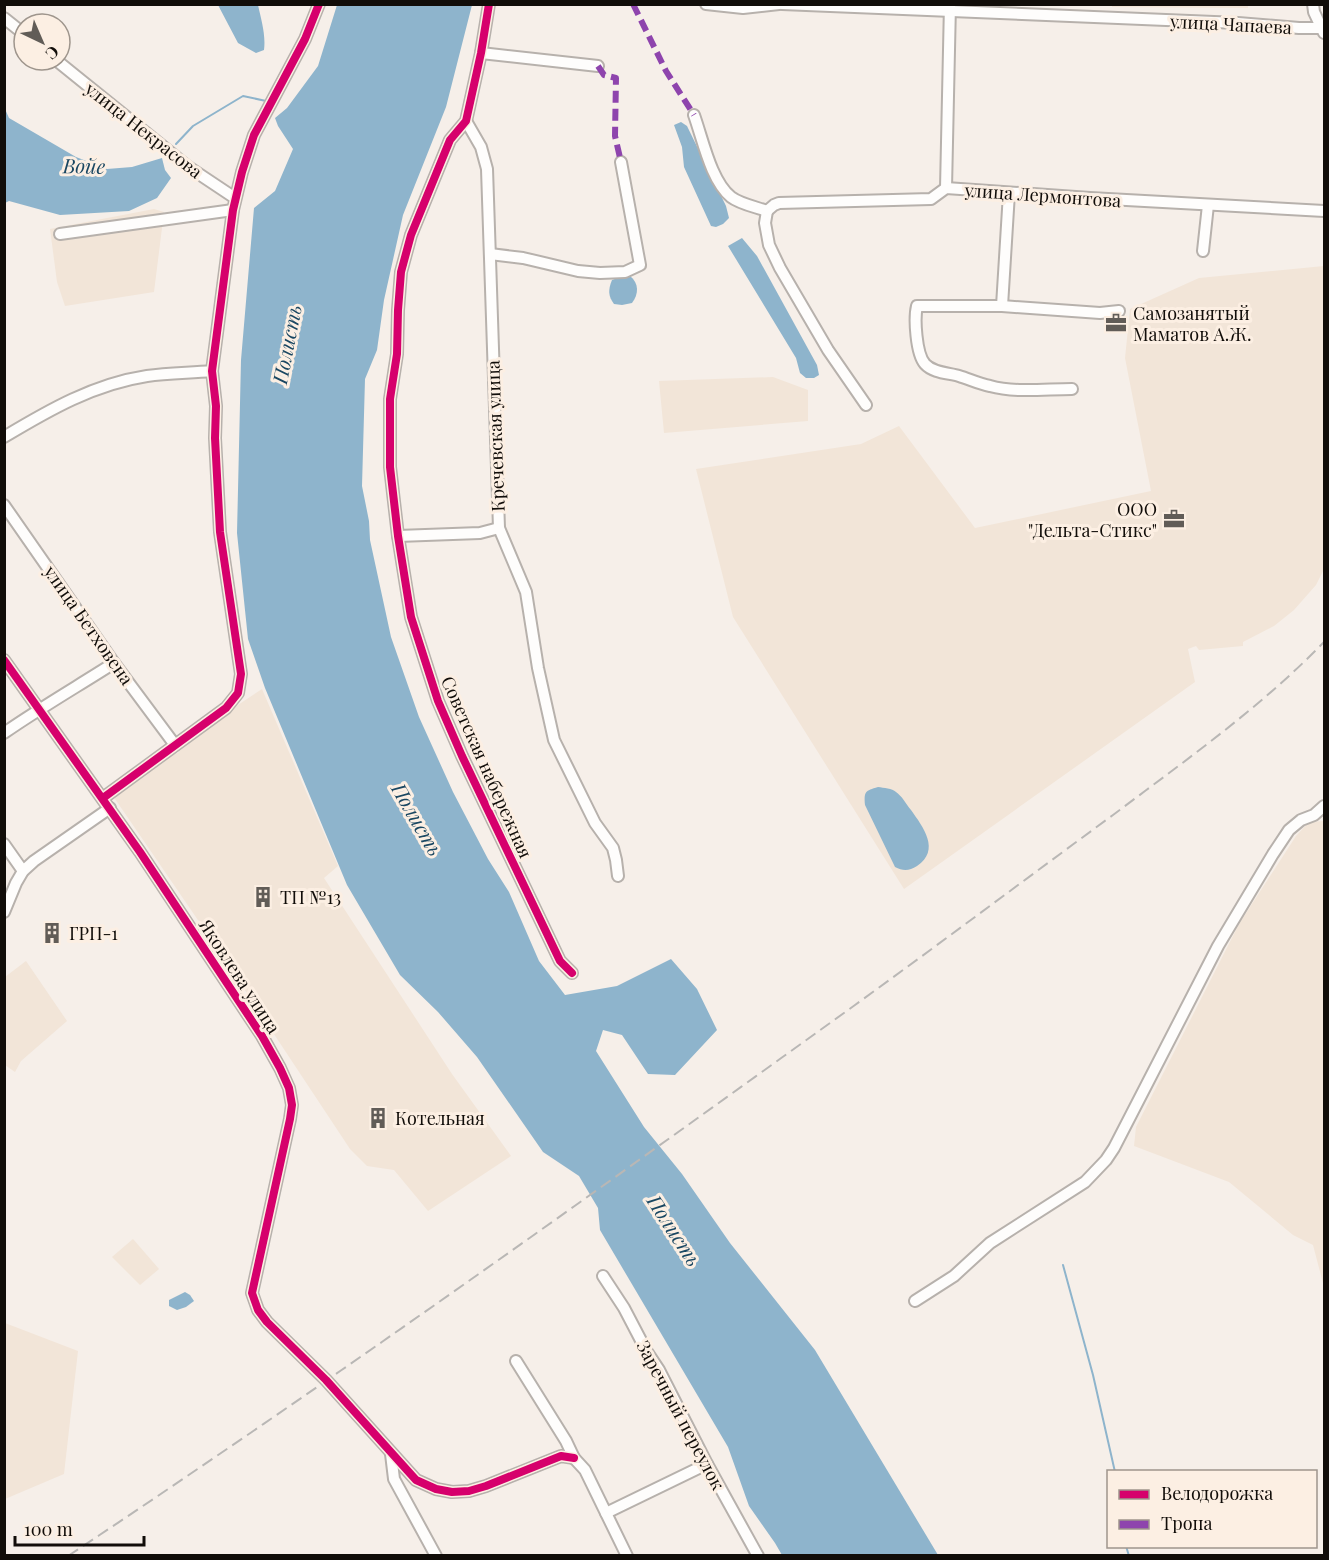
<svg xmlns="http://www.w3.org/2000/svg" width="1329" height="1560" font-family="'Playfair Display',serif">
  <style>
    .built { fill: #f2e5d8 }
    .water { fill: #8eb4cc }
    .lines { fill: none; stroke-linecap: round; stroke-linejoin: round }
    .stream { stroke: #8eb4cc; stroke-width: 2 }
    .minor-casing { stroke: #b7b1ac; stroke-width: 14 }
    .minor { stroke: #fefdfc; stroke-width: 10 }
    .rail { stroke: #b9b7b5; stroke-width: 2; stroke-dasharray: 12 6; stroke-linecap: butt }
    .quiet { stroke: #8e44ad; stroke-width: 6; stroke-dasharray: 12 6; stroke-linecap: butt }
    .cycleway-casing { stroke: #fcefe3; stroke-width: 11 }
    .cycleway { stroke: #d6006c; stroke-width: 8 }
    .labels { text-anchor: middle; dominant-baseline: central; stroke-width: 6; stroke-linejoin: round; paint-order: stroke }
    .street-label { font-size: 18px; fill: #110d09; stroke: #fcefe3 }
    .poi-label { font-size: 18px; fill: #110d09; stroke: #fcefe3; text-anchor: start }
    .water-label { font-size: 20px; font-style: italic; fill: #1a4762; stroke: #fcefe3 }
  </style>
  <rect width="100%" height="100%" fill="#f6efe9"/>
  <g class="built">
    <polygon points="1112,4 1248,4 1248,8 1112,7"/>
    <polygon points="154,209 164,212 154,292 65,306 57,282 50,229"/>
    <polygon points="1324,266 1324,569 1316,585 1294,610 1274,626 1243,642 1243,646 1199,650 1196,646 1188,649 1195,682 904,889 733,617 696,469 861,444 899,426 975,528 1151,491 1125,358 1130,309 1199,278"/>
    <polygon points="773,377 808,390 808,421 664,433 659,381"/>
    <polygon points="262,689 338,866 324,878 452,1074 511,1156 428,1211 394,1170 367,1166 350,1149 215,945 113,796 167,755 178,753 185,740"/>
    <polygon points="1324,821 1324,1287 1313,1245 1293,1235 1229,1182 1134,1146 1136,1127 1239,924 1296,836 1309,822"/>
    <polygon points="26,961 67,1021 21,1061 15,1072 5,1065 5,977"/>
    <polygon points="133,1239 159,1269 140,1285 112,1257"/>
    <polygon points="5,1323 78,1351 64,1474 5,1499"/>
  </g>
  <g class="water">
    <path d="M218,5H258C261,19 266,35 264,50L256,53L238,43Z"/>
    <polygon points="337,5 472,5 446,107 403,215 384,300 377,350 365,379 362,486 369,521 370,540 391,637 419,717 453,792 488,859 509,892 539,961 565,995 617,986 671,959 697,989 717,1030 675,1075 648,1074 622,1035 603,1030 596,1051 644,1127 682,1174 730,1243 815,1350 938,1555 782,1555 775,1543 749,1506 728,1447 600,1230 598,1208 579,1176 543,1152 477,1057 438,1012 400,975 347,885 265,688 248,639 237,533 241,360 254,208 275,191 293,149 278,126 275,118 287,108 318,66"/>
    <polygon points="5,109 9,118 76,157 107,169 132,167 162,158 165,170 171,178 157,198 129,211 60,215 9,201 5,203"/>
    <polygon points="681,122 687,126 726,206 729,218 723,224 716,227 711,226 684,167 682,147 674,125"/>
    <polygon points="742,238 757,256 817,365 819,375 814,378 806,378 800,373 796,358 728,246"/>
    <path d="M623,276H630C639,283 639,294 632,303L622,305L614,304C608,296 608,290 612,280Z"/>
    <path d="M878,787C884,788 892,788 896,792C902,796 906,804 911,810C923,827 941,850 917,866C909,871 903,871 895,867L865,805C864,791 865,791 878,787Z"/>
    <polygon points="185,1292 190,1295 194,1301 186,1307 177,1310 169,1306 169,1300"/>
  </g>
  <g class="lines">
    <g class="stream">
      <polyline points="176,144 193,126 243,96 266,101"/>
      <polyline points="1063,1265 1093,1375 1115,1472"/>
      <polyline points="1126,1546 1129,1556"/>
    </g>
    <defs>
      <g id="minor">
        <polyline points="489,4 481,53 466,121 450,140 411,235 401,272 398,310 397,354 390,399 390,467 398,536 411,617 438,701 462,756 560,961 572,973"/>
        <polyline points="706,4 743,8 779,4"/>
        <polyline points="782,4 1238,23 1299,28 1321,28"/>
        <polyline points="1313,4 1314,12 1324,33"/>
        <polyline points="4,18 24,34"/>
        <polyline points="481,53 598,66"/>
        <polyline points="56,60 187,166 235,198"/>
        <path d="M694,115C703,140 711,181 731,197C740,204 756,207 767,211"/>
        <polyline points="466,121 481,147 487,169 499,528 526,592 538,668 554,740 595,823 613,848 616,860 618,876"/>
        <polyline points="946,188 950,4"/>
        <polyline points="767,211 774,205 779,203 931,199 946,188 1090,198 1324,211"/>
        <polyline points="767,211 765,223 769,245 780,268 828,350 866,405"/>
        <polyline points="60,234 233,210"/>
        <polyline points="1203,251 1208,205"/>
        <polyline points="490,254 523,258 578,271 600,273 625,272 640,265 621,162"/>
        <polyline points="1002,306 1009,193"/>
        <path d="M1072,389C1045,389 1015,393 990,386C979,384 969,379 959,376C949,373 933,373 925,364C916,354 914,318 917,306H1002L1100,313L1119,311"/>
        <path d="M4,437C49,410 94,384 147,376C168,373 190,373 212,371"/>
        <polyline points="4,505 114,663 175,745"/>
        <polyline points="398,536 480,533 499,528"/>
        <polyline points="4,660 140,852 262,1036 280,1068 289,1088 292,1105 290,1119 252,1293 258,1310 267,1322 326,1380 416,1480 436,1489 452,1492 469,1491 486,1486 561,1456 574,1458"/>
        <path d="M4,733C40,708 78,686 114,663"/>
        <polyline points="103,798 226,708 238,693 241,674 220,532 215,438 216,406 212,371 233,210 242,172 254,135 305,39 319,4"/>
        <polyline points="4,844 23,871"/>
        <polyline points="4,912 16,883 23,871 34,861 110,808"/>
        <polyline points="603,1276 624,1308 647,1352 659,1370 707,1464 758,1556"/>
        <polyline points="915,1301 954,1276 990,1243 1085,1182 1106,1160 1114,1148 1218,946 1273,854 1289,830 1301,820 1314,815 1324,806"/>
        <polyline points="516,1361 566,1441 574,1458 585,1470 627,1556"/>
        <polyline points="391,1454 394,1479 436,1556"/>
        <polyline points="606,1513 707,1464"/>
      </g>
    </defs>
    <use href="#minor" class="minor-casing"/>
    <use href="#minor" class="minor"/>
    <path class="rail" d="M68,1556C335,1379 595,1192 855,1005C942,942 1027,878 1113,815C1186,760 1261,707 1324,642"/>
    <g class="quiet">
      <polyline points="633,4 666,71 694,115"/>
      <polyline points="598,66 604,75 616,78 615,136 621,162"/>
    </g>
    <defs>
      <g id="cycleway">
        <polyline points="489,4 481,53 466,121 450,140 411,235 401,272 398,310 397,354 390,399 390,467 398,536 411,617 438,701 462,756 560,961 572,973"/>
        <polyline points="4,660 140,852 262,1036 280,1068 289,1088 292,1105 290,1119 252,1293 258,1310 267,1322 326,1380 416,1480 436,1489 452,1492 469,1491 486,1486 561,1456 574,1458"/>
        <polyline points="103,798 226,708 238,693 241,674 220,532 215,438 216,406 212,371 233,210 242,172 254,135 305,39 319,4"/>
      </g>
    </defs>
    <use href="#cycleway" class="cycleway-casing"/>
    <use href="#cycleway" class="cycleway"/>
  </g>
  <defs>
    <symbol id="office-bare" viewBox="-9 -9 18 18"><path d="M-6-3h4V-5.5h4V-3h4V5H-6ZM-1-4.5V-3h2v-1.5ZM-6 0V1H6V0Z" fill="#615c57" stroke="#fcefe3" stroke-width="2.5" paint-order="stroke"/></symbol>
    <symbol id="building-bare" viewBox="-9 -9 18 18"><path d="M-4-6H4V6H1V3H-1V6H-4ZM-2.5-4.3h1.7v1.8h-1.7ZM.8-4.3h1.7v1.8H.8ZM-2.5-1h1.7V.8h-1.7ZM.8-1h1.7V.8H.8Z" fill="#615c57" stroke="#fcefe3" stroke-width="2.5" paint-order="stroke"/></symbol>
  </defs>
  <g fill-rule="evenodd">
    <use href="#office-bare" x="1101" y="308" width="30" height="30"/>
    <use href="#office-bare" x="1159" y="504" width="30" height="30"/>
    <use href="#building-bare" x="248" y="882" width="30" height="30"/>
    <use href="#building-bare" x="37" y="918" width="30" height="30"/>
    <use href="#building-bare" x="363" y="1103" width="30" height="30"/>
  </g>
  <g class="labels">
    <g class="street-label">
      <text transform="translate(1231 24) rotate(3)">улица Чапаева</text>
      <text transform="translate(144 130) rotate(38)">улица Некрасова</text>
      <text transform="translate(1043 195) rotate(4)">улица Лермонтова</text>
      <text transform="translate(495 436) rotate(-92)">Кречевская улица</text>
      <text transform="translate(89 625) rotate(55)">улица Бетховена</text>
      <text transform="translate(487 767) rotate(66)">Советская набережная</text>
      <text transform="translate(240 976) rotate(57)">Яковлева улица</text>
      <text transform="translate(681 1415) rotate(62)">Заречный переулок</text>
    </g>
    <g class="poi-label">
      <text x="1133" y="313">Самозанятый<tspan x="1133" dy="21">Маматов А.Ж.</tspan></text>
      <text x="1157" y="509" text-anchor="end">ООО<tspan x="1157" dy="21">"Дельта-Стикс"</tspan></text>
      <text x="280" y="897">ТП №13</text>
      <text x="69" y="933">ГРП-1</text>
      <text x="395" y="1118">Котельная</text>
    </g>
    <g class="water-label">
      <text transform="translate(84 165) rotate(1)">Войе</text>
      <text transform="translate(286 344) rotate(-79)">Полисть</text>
      <text transform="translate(418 819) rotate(60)">Полисть</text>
      <text transform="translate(675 1230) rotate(57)">Полисть</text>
    </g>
  </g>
  <rect width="1329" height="1560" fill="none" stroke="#110d09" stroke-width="12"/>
  <rect x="1107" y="1470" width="210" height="78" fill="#fcefe3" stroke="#9e958c" stroke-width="1.5"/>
  <rect x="1119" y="1490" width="30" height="9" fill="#d6006c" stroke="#9e958c" stroke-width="1.5"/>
  <text x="1161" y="1500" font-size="18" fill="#110d09">Велодорожка</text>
  <rect x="1119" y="1520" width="30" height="9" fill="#8e44ad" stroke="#9e958c" stroke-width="1.5"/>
  <text x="1161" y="1530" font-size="18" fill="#110d09">Тропа</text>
  <g transform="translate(42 42) rotate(136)"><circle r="28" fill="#fcefe3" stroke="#9e958c" stroke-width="1.5"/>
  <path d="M0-4.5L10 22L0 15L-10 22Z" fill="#615c57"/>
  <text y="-9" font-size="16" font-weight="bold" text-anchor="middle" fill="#110d09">С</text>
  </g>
  <path d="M15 1536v9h129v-9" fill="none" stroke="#110d09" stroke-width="3"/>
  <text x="24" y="1536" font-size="18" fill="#110d09" stroke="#fcefe3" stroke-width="4.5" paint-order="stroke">100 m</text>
</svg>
